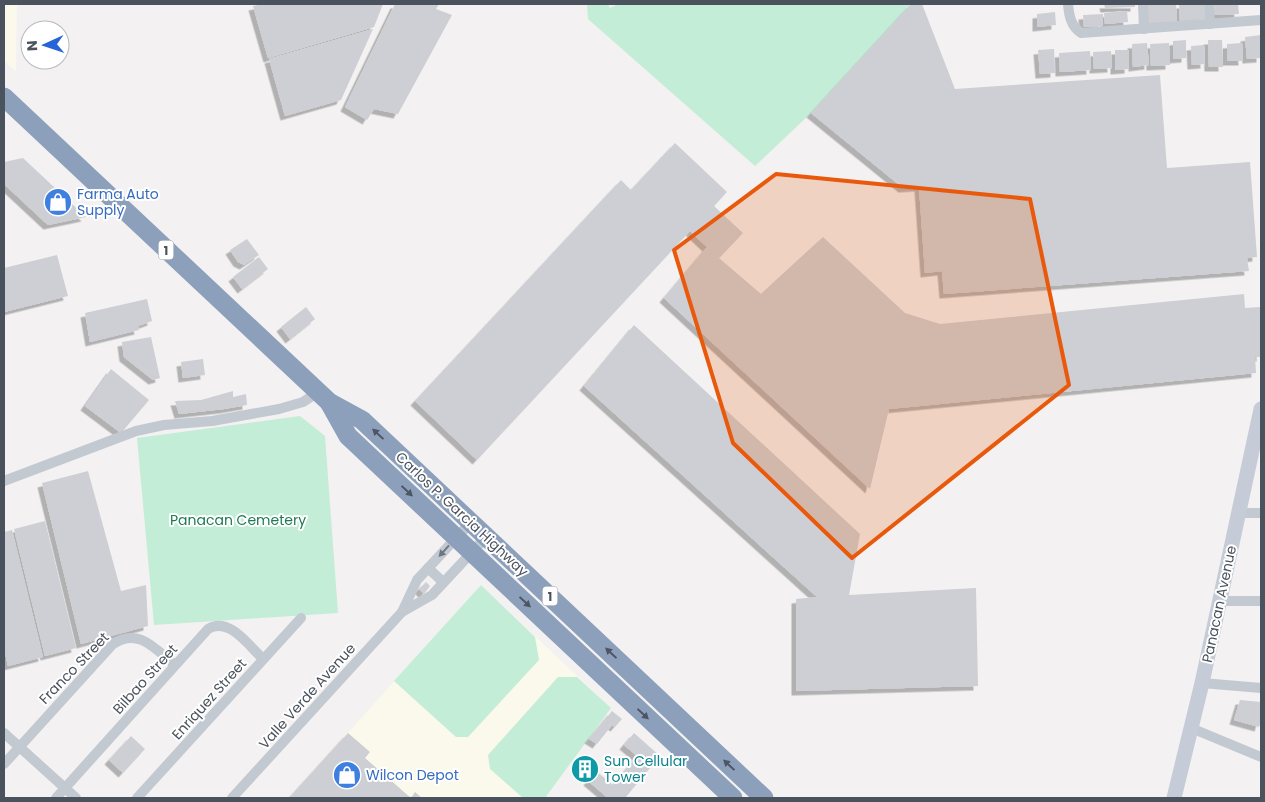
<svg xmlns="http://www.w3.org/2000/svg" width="1265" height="802" font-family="Poppins,sans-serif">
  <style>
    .commercial { fill: #fbf8ec }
    .green { fill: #c3edd6 }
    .building { fill: #cecfd4; filter: url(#shadow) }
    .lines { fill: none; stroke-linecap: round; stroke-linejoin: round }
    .street { stroke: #c2c9d1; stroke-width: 10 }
    .secondary { stroke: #c5ccd8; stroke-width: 15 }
    .highway { stroke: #8c9fbb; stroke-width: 19 }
    .oneway { fill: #4d5662 }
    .oneway2 { fill: #6e7680 }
    .marked { fill: #e8590c; fill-opacity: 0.2; stroke: #e8590c; stroke-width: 4; stroke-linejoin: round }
    .labels { text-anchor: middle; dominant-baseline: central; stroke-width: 4; stroke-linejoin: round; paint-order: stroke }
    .shield { fill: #fff; stroke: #80868e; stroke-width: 1 }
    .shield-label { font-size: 12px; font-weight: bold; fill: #4a525d }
    .shop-label { font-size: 14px; fill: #366cbe; stroke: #fff; text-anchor: start }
    .street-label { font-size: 14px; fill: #4a525d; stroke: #fff }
    .park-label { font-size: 14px; fill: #1e7a54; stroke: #fff }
    .culture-label { font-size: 14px; fill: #0d838f; stroke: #fff; text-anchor: start }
  </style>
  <defs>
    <filter id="shadow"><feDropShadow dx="-4.5" dy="4.5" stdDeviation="0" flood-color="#0004"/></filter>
  </defs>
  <rect width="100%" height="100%" fill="#f3f1f1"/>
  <g class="commercial">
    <polygon points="4,4 17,4 16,72 4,61"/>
    <polygon points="481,585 611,708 545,798 289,798"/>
  </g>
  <g class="green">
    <polygon points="587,4 608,4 610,8 618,4 911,4 811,113 755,166 588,19"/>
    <polygon points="300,416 325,436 338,613 154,625 137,438"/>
    <polygon points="481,585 535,637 539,660 468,737 456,737 394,681"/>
    <polygon points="558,677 577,677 611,708 545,798 523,798 490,769 488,755"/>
  </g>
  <g class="building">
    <polygon points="263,4 383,4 374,27 268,58 253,6"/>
    <polygon points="395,4 439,4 436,9 452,15 398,114 374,109 367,120 345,107"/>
    <polygon points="911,4 922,4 955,89 1160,75 1167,168 1250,162 1257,257 1247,258 1249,271 944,294 942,271 925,273 919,187 903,188 811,113"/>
    <polygon points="1104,4 1135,4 1135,7 1105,8"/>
    <polygon points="1161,4 1176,4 1177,21 1148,23 1147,5"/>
    <polygon points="1179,4 1204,4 1205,19 1180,21"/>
    <polygon points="1214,4 1238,4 1239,14 1215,15"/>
    <polygon points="1127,11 1128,22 1105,24 1104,13"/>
    <polygon points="1055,12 1056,25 1037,27 1037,14"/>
    <polygon points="1103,14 1103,26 1084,27 1083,15"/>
    <polygon points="373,29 341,100 285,116 269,59"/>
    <polygon points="1261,35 1261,58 1247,59 1245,37"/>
    <polygon points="1186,40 1186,58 1173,59 1173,41"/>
    <polygon points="1208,40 1222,40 1223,67 1209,67"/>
    <polygon points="1147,43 1149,65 1133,67 1132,44"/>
    <polygon points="1169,43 1170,65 1151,66 1150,44"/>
    <polygon points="1242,43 1243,61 1227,61 1227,44"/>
    <polygon points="1204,45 1205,64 1192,65 1191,46"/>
    <polygon points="1054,49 1055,73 1040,74 1038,50"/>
    <polygon points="1115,50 1129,50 1129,69 1115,70"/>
    <polygon points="1090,51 1091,70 1060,72 1059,53"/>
    <polygon points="1111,51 1112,68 1094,69 1093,52"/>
    <polygon points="675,143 727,192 714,206 743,233 719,258 761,294 823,237 905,313 940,324 1244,294 1245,308 1260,307 1261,357 1255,357 1256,373 889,409 870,489 664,298 707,247 690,231 477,460 415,401 621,180 631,190"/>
    <polygon points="23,158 86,217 48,225 4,184 4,162"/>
    <polygon points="247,239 259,255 244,265 238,262 230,250"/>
    <polygon points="57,255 68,296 4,312 4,268"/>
    <polygon points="259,257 268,269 242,289 233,277"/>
    <polygon points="147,299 152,321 138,326 139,330 90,342 85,313"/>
    <polygon points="306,307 315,319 290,339 281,327"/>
    <polygon points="634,325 860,534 849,595 976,588 978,686 796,691 796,599 817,597 584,386"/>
    <polygon points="151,337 160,378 153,380 124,357 122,342"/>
    <polygon points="203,359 205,375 183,378 181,362"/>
    <polygon points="111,369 149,400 121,433 85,406"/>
    <polygon points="233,391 233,397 246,394 247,405 224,409 179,414 175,401 201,400"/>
    <polygon points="88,471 121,591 146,585 148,626 81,644 42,483"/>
    <polygon points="45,521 76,648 45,656 14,529"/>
    <polygon points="12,530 43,657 8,666 4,648 4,532"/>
    <polygon points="426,582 430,586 424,594 419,589"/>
    <polygon points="1240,700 1261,702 1261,721 1259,727 1234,720"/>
    <polygon points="612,711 622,719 615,727 612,725 597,744 589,739"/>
    <polygon points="348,733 370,752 365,758 411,798 415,792 422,798 289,798"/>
    <polygon points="634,733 660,756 625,798 608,798 588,781 596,771 613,785 637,756 624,745"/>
    <polygon points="131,736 145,749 123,773 109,760"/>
    <polygon points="585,761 593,768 586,777 577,770"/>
  </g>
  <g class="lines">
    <g class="street">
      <path d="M1068,4C1069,16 1071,26 1081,33L1261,20"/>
      <polyline points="1143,4 1144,29"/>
      <polyline points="1209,4 1210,24"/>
      <polyline points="4,481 136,431 164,425 212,421 279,409 303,402 318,392"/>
      <polyline points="1238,513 1261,513"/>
      <polyline points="428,568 443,582"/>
      <polyline points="1219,601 1261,601"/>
      <polyline points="402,612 432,595 486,537"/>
      <polyline points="1202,683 1261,688"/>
      <polyline points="1191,728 1261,757"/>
      <polyline points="4,733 76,798"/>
      <path d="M4,764L113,644C139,627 155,649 175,665"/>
      <path d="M56,798L208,629C229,616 249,646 263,659"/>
      <polyline points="137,798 301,618"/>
      <polyline points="232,798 402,612 417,580 471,522"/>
    </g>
    <polyline class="secondary" points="1174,798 1202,683 1261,409"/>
    <g class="highway">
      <polyline points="4,97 329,402 362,420 764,798"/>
      <polyline points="329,402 348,436 733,798"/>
    </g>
  </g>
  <defs><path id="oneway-solid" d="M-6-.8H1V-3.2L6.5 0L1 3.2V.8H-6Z" transform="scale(1.25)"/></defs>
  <g class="oneway">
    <use href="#oneway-solid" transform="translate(378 434) rotate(-137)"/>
    <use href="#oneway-solid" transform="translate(407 491) rotate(43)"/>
    <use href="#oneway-solid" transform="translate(525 602) rotate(43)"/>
    <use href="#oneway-solid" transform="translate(611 653) rotate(-137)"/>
    <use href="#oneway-solid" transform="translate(643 714) rotate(43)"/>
    <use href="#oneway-solid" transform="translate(729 765) rotate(-137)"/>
  </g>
  <use class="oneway2" href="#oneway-solid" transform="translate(444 551) rotate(132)"/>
  <path class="marked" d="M776,174L1030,199L1069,385L852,558L733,443L674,250Z"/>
  <defs>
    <symbol id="shop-disc" viewBox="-11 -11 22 22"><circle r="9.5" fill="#3f7fe0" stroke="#fff"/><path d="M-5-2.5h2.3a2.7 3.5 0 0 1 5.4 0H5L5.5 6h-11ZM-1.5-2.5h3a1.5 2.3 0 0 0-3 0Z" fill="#fff"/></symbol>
    <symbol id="building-disc" viewBox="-11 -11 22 22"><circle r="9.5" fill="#0f9aa8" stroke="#fff"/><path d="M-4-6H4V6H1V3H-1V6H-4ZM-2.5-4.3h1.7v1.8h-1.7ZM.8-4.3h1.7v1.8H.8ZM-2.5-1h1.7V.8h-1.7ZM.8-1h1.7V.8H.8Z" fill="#fff"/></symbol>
  </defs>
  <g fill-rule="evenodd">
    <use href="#shop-disc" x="42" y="186" width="32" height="32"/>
    <use href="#building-disc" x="569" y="753" width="32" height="32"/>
    <use href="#shop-disc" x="331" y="759" width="32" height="32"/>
  </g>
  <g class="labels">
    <g class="shield">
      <rect x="158.5" y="240.5" width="15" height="19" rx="4"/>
      <rect x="542.5" y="586.5" width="15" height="19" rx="4"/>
    </g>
    <g class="shield-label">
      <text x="166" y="250">1</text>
      <text x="550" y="596">1</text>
    </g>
    <g class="shop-label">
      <text x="77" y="194">Farma Auto<tspan x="77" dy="16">Supply</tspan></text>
      <text x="366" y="775">Wilcon Depot</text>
    </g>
    <g class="street-label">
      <text transform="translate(462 514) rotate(43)">Carlos P. Garcia Highway</text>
      <text transform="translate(1219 604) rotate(-78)">Panacan Avenue</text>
      <text transform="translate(74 668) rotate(-46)">Franco Street</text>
      <text transform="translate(145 679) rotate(-48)">Bilbao Street</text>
      <text transform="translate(307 696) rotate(-48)">Valle Verde Avenue</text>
      <text transform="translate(209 699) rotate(-48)">Enriquez Street</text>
    </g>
    <g class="park-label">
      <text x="238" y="520">Panacan Cemetery</text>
    </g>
    <g class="culture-label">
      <text x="604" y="761">Sun Cellular<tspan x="604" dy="16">Tower</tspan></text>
    </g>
  </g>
  <rect width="1265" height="802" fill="none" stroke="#4a525d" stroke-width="10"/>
  <g transform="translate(45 45) rotate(267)"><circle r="24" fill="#ffffff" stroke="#b7babe"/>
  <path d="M0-4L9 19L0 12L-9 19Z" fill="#2664d7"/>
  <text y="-8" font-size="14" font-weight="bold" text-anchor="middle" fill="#4a525d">N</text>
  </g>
</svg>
